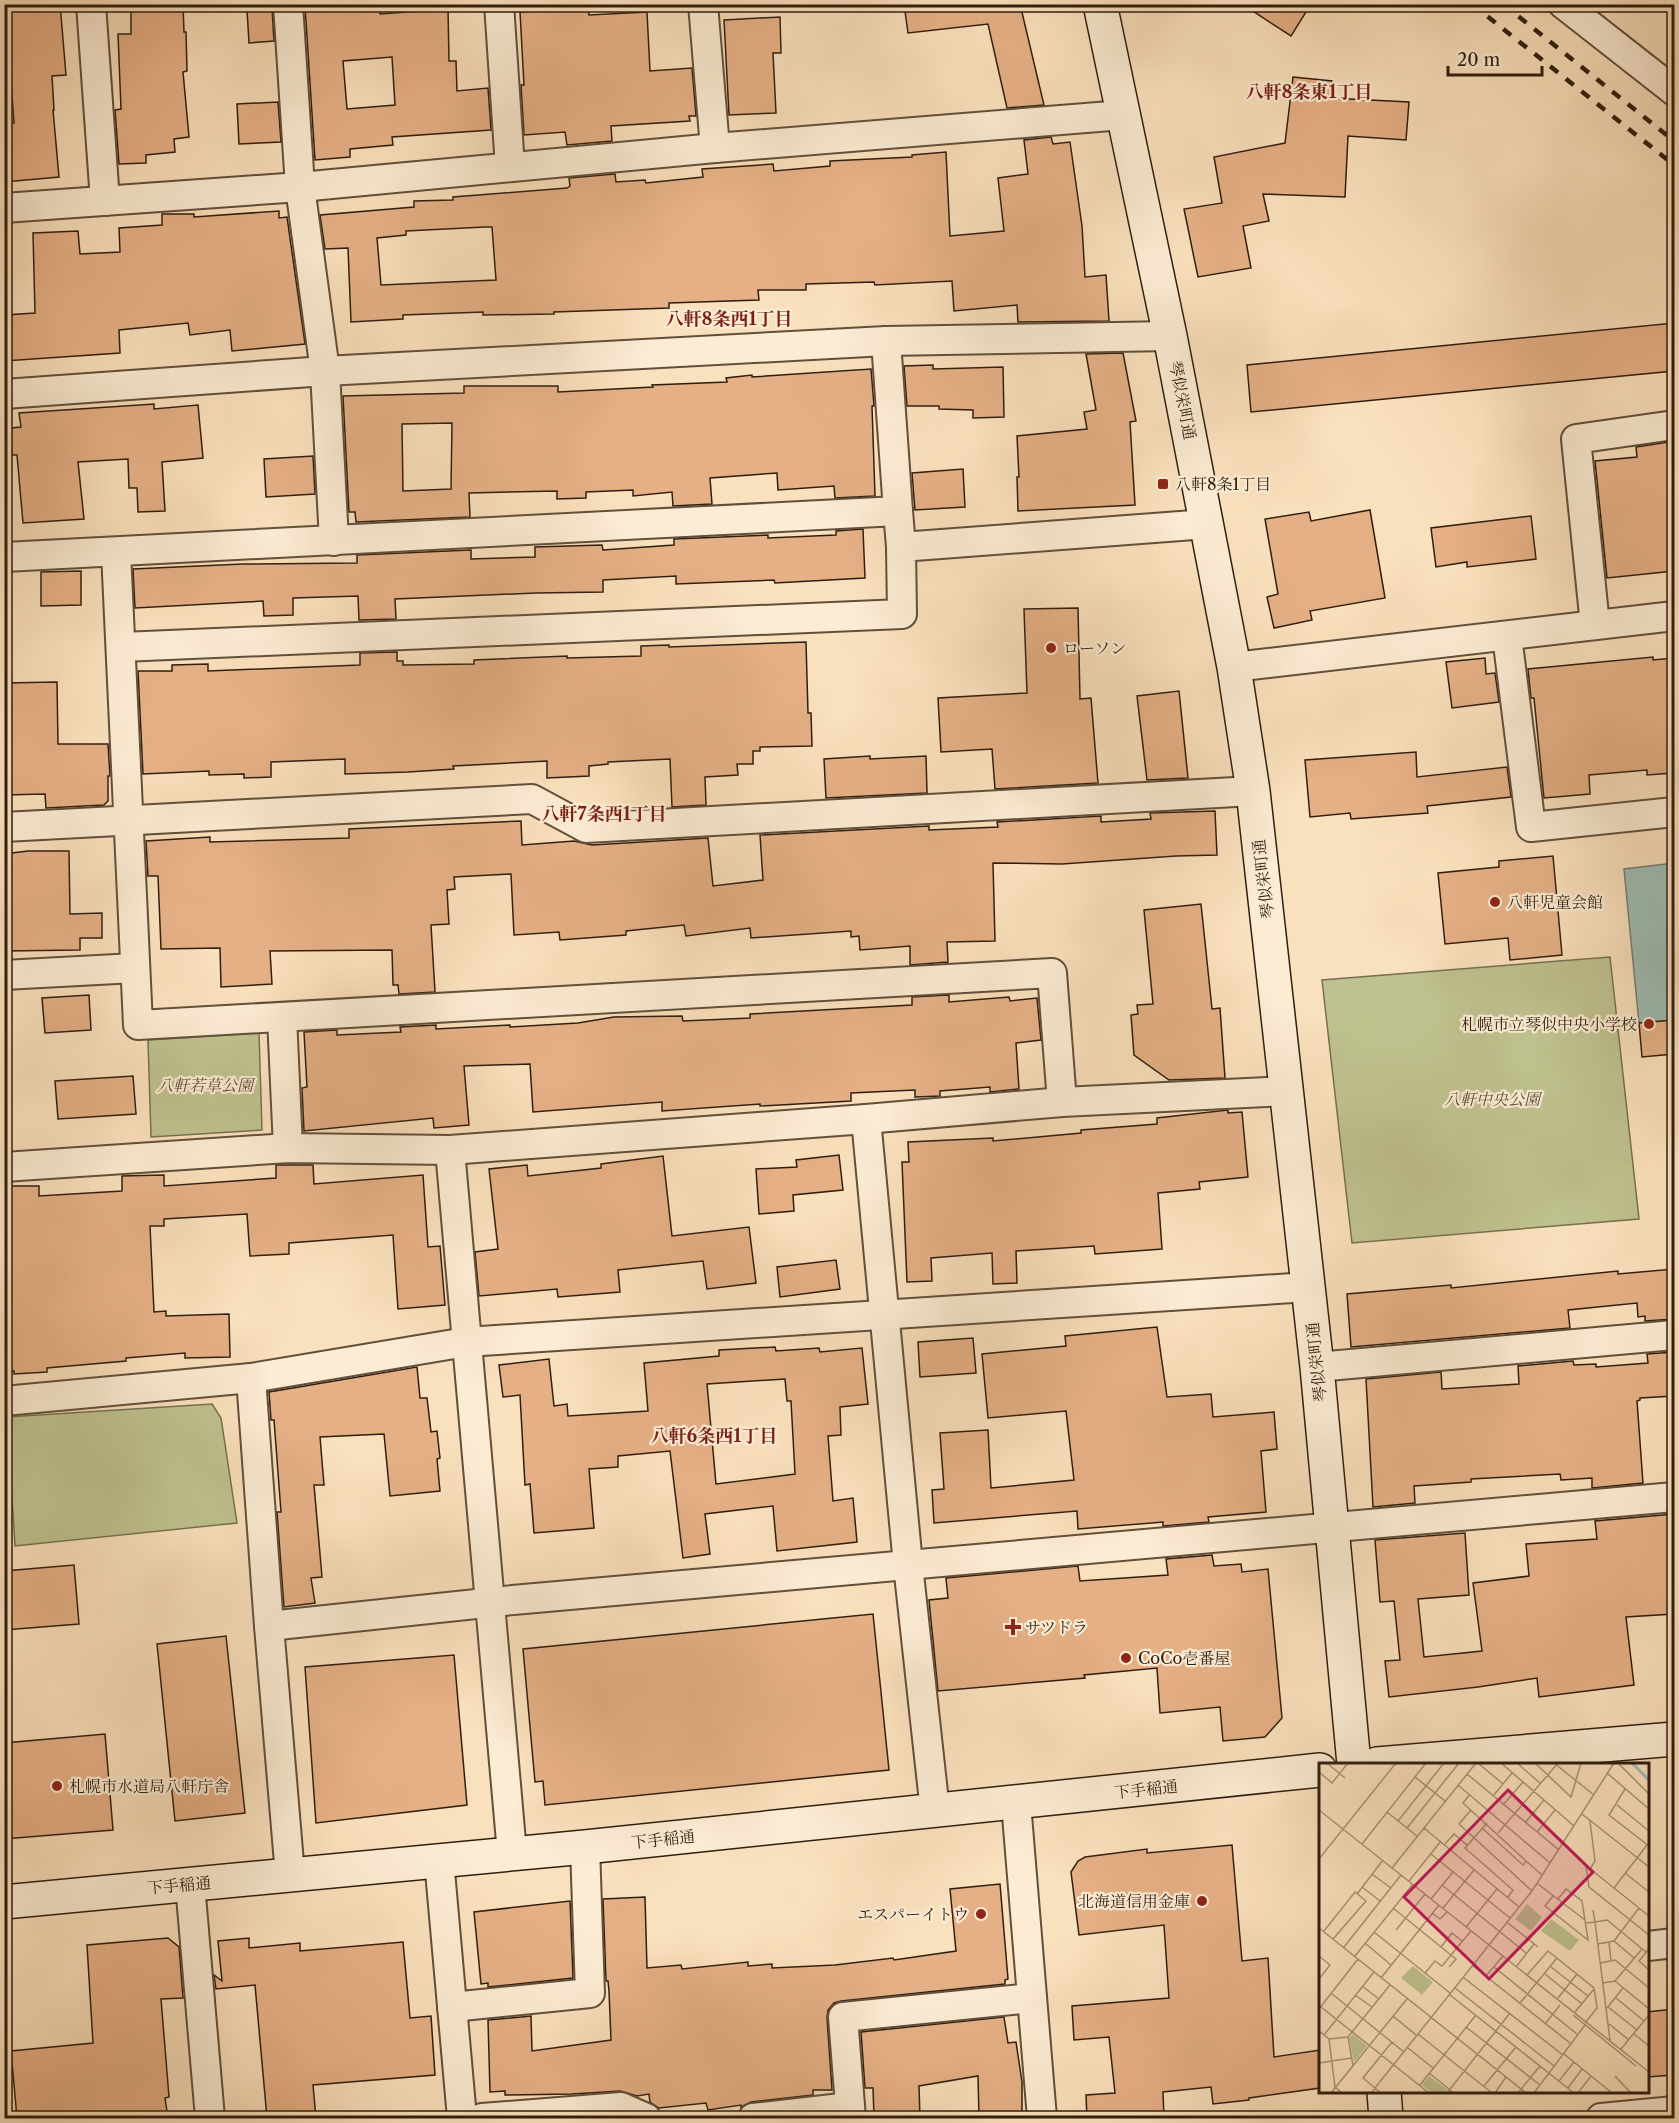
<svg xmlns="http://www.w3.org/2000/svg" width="1679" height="2123" font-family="'Libre Caslon Text','Noto Serif JP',serif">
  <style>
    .green { fill: #bfc290; stroke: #777050; stroke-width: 1.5 }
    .water { fill: #9ebdb5; stroke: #727d73; stroke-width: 1.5 }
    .building { fill: #e6b086; stroke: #2f1e10; stroke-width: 1.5; fill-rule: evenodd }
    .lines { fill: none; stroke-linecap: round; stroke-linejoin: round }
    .street-casing { stroke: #624f3b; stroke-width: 32 }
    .secondary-casing { stroke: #2f1e10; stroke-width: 36 }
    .street { stroke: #fcecd4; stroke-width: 28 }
    .secondary { stroke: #fcecd4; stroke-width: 33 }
    .rail { stroke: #2f1e10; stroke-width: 4.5; stroke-dasharray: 10 10; stroke-linecap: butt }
    .poi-dot { fill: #8f2418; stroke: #fcecd4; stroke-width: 2 }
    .labels { text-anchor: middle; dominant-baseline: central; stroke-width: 4.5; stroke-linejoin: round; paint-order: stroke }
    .street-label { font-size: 16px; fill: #2f1e10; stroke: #fcecd4 }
    .poi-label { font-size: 16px; fill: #2f1e10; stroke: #fcecd4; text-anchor: start }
    .park-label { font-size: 16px; font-style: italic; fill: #5a4f36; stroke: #fcecd4 }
    .neighbourhood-label { font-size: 18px; font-weight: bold; fill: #7a1f14; stroke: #fcecd4 }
    .inset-river { fill: none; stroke: #9ebdb5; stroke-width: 3 }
    .inset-road { fill: none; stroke: #a99378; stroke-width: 1.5 }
    .view { fill: #c2185b; fill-opacity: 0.15; stroke: #c2185b; stroke-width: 3 }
    .inset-edge { fill: none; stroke: #2f1e10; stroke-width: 3 }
  </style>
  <rect width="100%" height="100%" fill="#fae1bd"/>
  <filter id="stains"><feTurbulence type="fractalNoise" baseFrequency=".00333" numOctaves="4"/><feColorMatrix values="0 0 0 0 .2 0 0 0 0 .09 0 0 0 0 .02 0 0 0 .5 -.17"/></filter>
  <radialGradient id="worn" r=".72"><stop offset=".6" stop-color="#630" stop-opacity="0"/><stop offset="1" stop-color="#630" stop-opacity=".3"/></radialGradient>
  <g class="green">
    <polygon points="1610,957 1639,1219 1352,1243 1322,980"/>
    <polygon points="259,1033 262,1130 151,1137 148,1040"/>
    <polygon points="212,1404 221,1418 237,1523 15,1546 7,1417"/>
  </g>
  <polygon class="water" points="1674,863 1674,1020 1639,1023 1624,869"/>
  <g class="building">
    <polygon points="5,4 60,4 66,75 52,76 54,110 53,110 59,177 4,182 4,123 14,123"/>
    <polygon points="131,4 183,4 184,32 186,32 187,71 183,72 189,137 174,139 175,152 146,155 146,163 119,164 115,110 121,109 118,34 131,34"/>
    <path d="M321,4H379L380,14L448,9L449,61H456L457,91L488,88L491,130L392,137L393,145L350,149V157L315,160L305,6ZM392,57L395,105L347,109L343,61Z"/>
    <polygon points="904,4 1020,4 1044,105 1007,108 988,24 908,33"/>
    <polygon points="1242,4 1311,4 1291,36"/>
    <polygon points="272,8 274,41 249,43 247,10"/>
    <polygon points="588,8 589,15 647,12 650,71 692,68 696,116 689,116 690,121 611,126 612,141 567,145 565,132 524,135 521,85 524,85 520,12"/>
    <polygon points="780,17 781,53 773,53 776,113 729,115 724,20"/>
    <polygon points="1293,77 1332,81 1330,98 1409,102 1406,140 1348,136 1345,197 1263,194 1269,221 1243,226 1251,268 1198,277 1184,209 1222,203 1214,157 1285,143"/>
    <polygon points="278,102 281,142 239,144 237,104"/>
    <path d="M1051,137L1053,144L1070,142L1082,226L1085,277L1106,275L1109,321L1018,322L1017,305L954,311L952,281L875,285L874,282L806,284V290H758L759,300L669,303V308L554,312V314L483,315V312L403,315V319L351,322L348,248L325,249L320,215L414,207V201L453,200V197L567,188L570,186L569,178L615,174L616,182L645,180L646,183L703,177L702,169L773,164L774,171L830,166V161L912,157V155L946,152L950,236L1004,231L998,178L1028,174L1024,140ZM485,227H492L496,280L381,285L377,238L406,235V231Z"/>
    <polygon points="279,211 279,218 287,217 305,344 232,351 230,330 190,335 188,323 119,330 120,353 4,361 4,315 35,313 33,233 78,231 80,254 120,252 119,228 162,225 162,214 194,214 194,217"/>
    <polygon points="1674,323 1674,371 1251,412 1247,365"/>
    <polygon points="1123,353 1136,421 1130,422 1135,505 1018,511 1017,477 1019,477 1017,436 1087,429 1084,412 1096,410 1086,354"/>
    <polygon points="933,365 933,369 1003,367 1004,417 973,418 973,410 939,409 939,406 907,406 904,366"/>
    <path d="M871,369L874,406H872L875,496L835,498L834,486L778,490L777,473L710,478L712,504L673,506L672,492L633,496V490L586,492V498L557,499V491L469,493L470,517L356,522L355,512H349L343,396L464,393V386H558V392L653,387L652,385L727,382L726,378L752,375V377ZM452,423L451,489L403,491L402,424Z"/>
    <polygon points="154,404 154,409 198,405 203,458 162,462 165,511 138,512 137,488 129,488 128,459 78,462 84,519 23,523 17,455 12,455 11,428 21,427 19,413"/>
    <polygon points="1669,442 1674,499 1674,571 1607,578 1595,461 1637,457 1636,447"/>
    <polygon points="313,456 315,494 266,497 264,459"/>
    <polygon points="963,469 965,507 915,510 912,473"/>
    <polygon points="1370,510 1385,598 1310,611 1312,620 1274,628 1267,597 1278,594 1265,519 1309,512 1311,521"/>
    <polygon points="1531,516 1536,559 1467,567 1467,562 1436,567 1431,528"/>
    <polygon points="863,529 865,578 775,583 774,580 676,584 676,576 603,580 603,592 536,593 395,599 396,619 359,620 358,596 293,598 293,615 264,616 263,601 135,608 133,569 243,564 357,563 357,555 471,550 471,559 535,557 535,547 602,545 603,550 674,545 674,539 768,535 768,538 836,535 836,531"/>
    <polygon points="81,571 81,605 41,606 41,572"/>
    <polygon points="1078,608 1080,699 1091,698 1098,783 995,789 992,749 941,752 938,698 1027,693 1024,609"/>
    <polygon points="806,642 808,713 811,713 812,746 760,747 760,751 753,751 753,764 737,764 738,775 705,777 706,805 672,807 670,759 608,762 608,764 589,766 589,776 547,778 547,761 453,766 454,769 408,772 345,774 345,759 271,762 271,777 244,778 244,774 209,775 209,771 143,774 138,671 172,671 172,665 208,664 208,671 360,665 360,653 397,652 397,661 403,661 403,665 474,664 474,660 567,656 567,658 641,656 641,646 669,645 669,647"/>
    <polygon points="1653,657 1653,660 1674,658 1674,773 1647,775 1647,770 1589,775 1590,794 1544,798 1534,698 1531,698 1528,669"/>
    <polygon points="1485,658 1486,674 1495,673 1499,702 1452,708 1446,662"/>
    <polygon points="57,682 58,744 108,744 110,776 108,776 108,801 104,805 46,808 45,794 4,795 4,683"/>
    <polygon points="1179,691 1188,778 1147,780 1137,696"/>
    <polygon points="1416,752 1417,777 1507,767 1511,797 1427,806 1428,813 1351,819 1350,813 1310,817 1305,760"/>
    <polygon points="870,756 870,759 926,756 927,793 826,798 824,759"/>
    <polygon points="1215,811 1217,855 1176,856 1062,864 993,863 995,941 947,942 948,962 910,965 910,946 860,950 859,936 851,937 851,931 751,938 750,928 686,936 684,925 626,931 626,935 560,940 559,932 514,935 511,874 454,877 455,889 447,890 449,924 431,925 435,992 399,994 398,985 393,985 392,950 270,951 272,984 221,987 220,948 161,949 158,876 148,876 146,841 210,837 210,842 349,838 349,829 521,821 522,845 574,841 592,845 708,838 713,886 763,880 760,835 929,826 929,830 998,827 997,822 1101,816 1101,822 1151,819 1150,813"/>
    <polygon points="28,851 69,851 70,914 102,913 102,938 80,938 80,950 4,951 4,854"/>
    <polygon points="1553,856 1562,955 1510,960 1508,938 1445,944 1438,873 1499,867 1499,861"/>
    <polygon points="1201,904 1212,1009 1220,1008 1225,1078 1169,1080 1134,1055 1131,1015 1138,1014 1137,1005 1153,1004 1144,910"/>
    <polygon points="89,995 91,1030 45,1033 42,998"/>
    <polygon points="949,995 949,1002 1009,997 1010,1001 1037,998 1041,1040 1016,1043 1019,1089 990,1092 990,1087 940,1091 940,1096 915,1097 915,1090 851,1093 851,1101 760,1106 760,1104 662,1111 662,1102 533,1112 530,1064 464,1066 469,1125 434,1128 433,1118 304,1131 302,1088 307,1087 304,1032 337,1030 337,1035 401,1032 400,1027 436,1025 436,1029 510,1025 510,1027 578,1023 614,1017 682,1016 683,1021 750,1018 750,1014 912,1005 912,997"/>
    <polygon points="1674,1020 1674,1054 1642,1057 1639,1023"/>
    <polygon points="133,1076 136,1114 58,1119 55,1081"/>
    <polygon points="1228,1110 1228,1113 1242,1112 1248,1177 1199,1182 1200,1189 1158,1193 1162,1249 1095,1254 1094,1246 1016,1251 1017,1283 993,1284 992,1253 931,1258 932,1281 907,1282 902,1162 909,1162 908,1142 993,1138 993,1141 1081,1133 1081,1130 1157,1124 1157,1118"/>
    <polygon points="839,1155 843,1190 793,1195 794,1211 759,1214 756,1169 797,1167 796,1160"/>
    <polygon points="663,1156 672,1236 749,1227 756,1283 707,1289 703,1261 618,1270 620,1292 558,1297 557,1289 479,1296 475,1252 498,1249 489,1169 527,1165 528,1176 601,1168 601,1164"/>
    <polygon points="276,1165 313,1165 314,1184 423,1175 428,1247 440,1246 445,1305 398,1309 393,1235 289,1243 289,1254 250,1256 247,1214 164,1219 164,1226 150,1226 154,1312 166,1311 166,1316 229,1314 230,1357 185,1358 185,1353 126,1358 126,1361 47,1368 47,1372 14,1374 14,1371 4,1371 4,1186 39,1186 39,1196 122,1191 122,1176 164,1175 164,1186 276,1178"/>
    <polygon points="836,1260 840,1289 780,1297 777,1267"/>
    <polygon points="1674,1269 1674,1319 1645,1321 1645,1316 1638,1317 1637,1303 1568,1310 1570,1328 1351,1347 1347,1294 1451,1285 1451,1288 1618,1271 1618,1274"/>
    <polygon points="1157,1327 1167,1397 1211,1394 1213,1417 1274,1412 1277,1449 1261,1451 1266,1512 1208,1517 1209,1522 1163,1526 1163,1522 1078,1529 1077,1511 934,1523 932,1490 944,1489 940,1433 988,1430 991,1488 1074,1480 1066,1411 988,1418 982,1354 1066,1346 1065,1336"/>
    <polygon points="973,1338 976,1373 920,1377 918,1342"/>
    <path d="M775,1347L776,1351L819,1348L820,1352L862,1348L868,1404L840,1407L841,1435L828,1436L833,1501L853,1498L857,1542L777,1551L773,1506L705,1514L710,1554L683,1558L670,1451L618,1456V1467L589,1469L594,1528L534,1533L530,1484L525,1485L520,1395L503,1397L499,1365L549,1359L554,1406L567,1404L568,1416L648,1411L644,1363L719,1356V1350ZM785,1379L787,1401H791L795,1474L716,1484L707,1384Z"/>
    <polygon points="1674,1352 1674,1396 1640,1398 1640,1400 1637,1401 1643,1483 1592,1488 1592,1478 1561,1480 1560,1474 1471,1479 1471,1482 1414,1486 1415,1503 1373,1507 1366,1379 1441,1372 1442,1389 1519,1384 1518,1366 1573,1361 1574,1365 1596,1364 1596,1367 1648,1363 1647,1354"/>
    <polygon points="417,1367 420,1398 427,1398 431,1432 437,1431 440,1458 437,1459 440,1491 390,1496 384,1434 320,1437 324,1485 314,1485 322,1577 311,1578 315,1603 284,1607 277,1512 281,1512 274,1420 271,1420 269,1392"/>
    <polygon points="1674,1514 1674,1614 1626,1617 1634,1685 1539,1697 1537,1678 1478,1687 1389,1697 1385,1661 1400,1660 1394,1601 1380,1602 1375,1540 1465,1533 1469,1595 1418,1599 1424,1657 1482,1651 1473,1583 1529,1576 1526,1544 1597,1539 1595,1521"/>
    <polygon points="1212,1555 1214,1566 1241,1564 1242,1572 1268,1569 1282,1718 1265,1737 1223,1741 1220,1707 1160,1713 1157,1668 1084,1675 1085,1678 938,1691 929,1600 948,1598 946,1578 1078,1566 1080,1581 1168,1575 1166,1559"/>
    <polygon points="74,1565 79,1624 4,1630 4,1571"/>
    <polygon points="873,1614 889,1770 545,1805 543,1781 535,1782 523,1649"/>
    <polygon points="226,1636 245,1813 175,1821 157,1644"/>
    <polygon points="454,1655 467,1805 316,1823 305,1667"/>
    <polygon points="105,1734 113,1830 4,1839 4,1743"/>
    <polygon points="1232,1845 1242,1961 1268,1958 1274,2057 1320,2050 1320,2088 1249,2098 1249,2100 1213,2104 1211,2087 1163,2092 1164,2118 1087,2118 1086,2095 1115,2093 1109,2037 1074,2040 1072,2006 1169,1998 1164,1925 1079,1935 1071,1872 1078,1861 1085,1857 1147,1849 1147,1853"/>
    <polygon points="1000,1884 1008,1979 1005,1980 1005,1984 841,2001 834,2003 828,2010 827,2018 832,2090 813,2090 813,2095 751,2102 741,2107 741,2105 708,2110 706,2103 659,2108 650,2102 649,2094 637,2096 620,2091 572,2094 505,2095 505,2091 490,2092 488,2020 531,2016 532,2051 611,2040 609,1991 608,1981 606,1981 603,1899 645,1897 647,1968 681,1965 682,1969 748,1962 748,1966 772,1964 772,1968 835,1965 893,1958 894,1960 956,1951 950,1889"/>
    <polygon points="570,1901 573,1978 488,1987 488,1983 481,1984 474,1912"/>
    <polygon points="168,1938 179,1947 183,1998 161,1999 169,2097 165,2098 168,2118 17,2118 11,2051 93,2043 87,1945"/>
    <polygon points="249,1938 249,1948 300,1943 300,1951 403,1942 410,2018 431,2016 435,2075 313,2085 316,2118 267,2118 255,1985 216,1989 214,1975 222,1981 218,1941"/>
    <polygon points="1674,2009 1674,2075 1647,2077 1647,2012"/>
    <polygon points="1004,2017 1008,2043 1016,2042 1022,2082 1022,2118 979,2118 978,2076 919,2086 920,2118 874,2117 873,2088 865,2088 861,2032"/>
  </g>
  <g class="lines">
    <defs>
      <g id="street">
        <polyline points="91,4 105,201"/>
        <polyline points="288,4 300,187 325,371 334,541"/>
        <polyline points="499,4 510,167"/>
        <polyline points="703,4 715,148"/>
        <polyline points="1563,4 1674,91"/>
        <polyline points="4,208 300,187 715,148 1123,115"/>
        <polyline points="886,341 898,511"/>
        <polyline points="4,394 325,371 886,341 1170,336"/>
        <polyline points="116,552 138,1025 1052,973 1062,1102"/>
        <polyline points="4,557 898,511 901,547"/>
        <polyline points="1595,625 1576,439 1674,425"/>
        <polyline points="1507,636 1531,827 1674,812"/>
        <polyline points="122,647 902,614 901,547 1207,524"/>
        <polyline points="1234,667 1674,616"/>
        <polyline points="4,827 532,799 586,828 1253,791"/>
        <polyline points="4,975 135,968"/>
        <polyline points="282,1017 288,1148"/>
        <polyline points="866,1119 908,1565 935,1811"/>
        <path d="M450,1150C469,1385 492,1619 512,1853"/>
        <polyline points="4,1167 288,1148 450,1150 866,1119 1062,1102 1288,1091"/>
        <polyline points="1317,1367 1674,1335"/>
        <polyline points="251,1378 269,1626 290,1875"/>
        <polyline points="4,1401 251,1378 466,1342 1308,1287"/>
        <polyline points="269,1626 513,1600 1674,1497"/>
        <polyline points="1016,1803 1042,2118"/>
        <polyline points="439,1860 462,2118"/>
        <polyline points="190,1884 210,2118"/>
        <polyline points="1648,1946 1674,1943"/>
        <polyline points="452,2007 590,1993 585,1847"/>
        <polyline points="482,2118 621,2107 646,2118"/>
        <polyline points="753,2118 850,2107"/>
        <polyline points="851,2118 843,2017 1032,1998"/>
        <polyline points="1601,2118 1674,2111"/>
      </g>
      <g id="secondary">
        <polyline points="1100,4 1170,336 1234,667 1253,791 1317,1367 1354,1764"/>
        <polyline points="1377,1764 1674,1739"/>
        <polyline points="4,1902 585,1847 1320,1770"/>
        <polyline points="1384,2092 1386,2118"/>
      </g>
    </defs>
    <use href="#street" class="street-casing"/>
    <use href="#secondary" class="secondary-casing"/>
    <use href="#street" class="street"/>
    <use href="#secondary" class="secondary"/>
    <g class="rail">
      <polyline points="1472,4 1674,165"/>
      <polyline points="1503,4 1674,141"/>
    </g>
  </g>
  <g class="poi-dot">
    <rect x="1157" y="478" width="12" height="12" rx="3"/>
    <circle cx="1051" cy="648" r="6"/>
    <circle cx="1495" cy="902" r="6"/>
    <circle cx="1649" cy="1024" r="6"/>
    <path d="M1010 1618h6v6h6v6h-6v6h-6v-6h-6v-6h6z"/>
    <circle cx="1126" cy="1658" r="6"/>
    <circle cx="57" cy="1786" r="6"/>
    <circle cx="1202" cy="1901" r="6"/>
    <circle cx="981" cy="1914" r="6"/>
  </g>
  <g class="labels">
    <g class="street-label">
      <text transform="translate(1183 400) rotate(79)">琴似栄町通</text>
      <text transform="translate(1263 879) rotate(-97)">琴似栄町通</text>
      <text transform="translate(1316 1362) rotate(-96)">琴似栄町通</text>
      <text transform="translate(1146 1789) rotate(-6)">下手稲通</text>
      <text transform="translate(663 1839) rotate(-6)">下手稲通</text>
      <text transform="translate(179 1885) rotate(-5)">下手稲通</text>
    </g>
    <g class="poi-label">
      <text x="1175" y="484">八軒8条1丁目</text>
      <text x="1063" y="648">ローソン</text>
      <text x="1507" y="902">八軒児童会館</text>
      <text x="1637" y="1024" text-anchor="end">札幌市立琴似中央小学校</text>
      <text x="1025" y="1627">サツドラ</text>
      <text x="1138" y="1658">CoCo壱番屋</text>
      <text x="69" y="1786">札幌市水道局八軒庁舎</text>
      <text x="1190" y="1901" text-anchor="end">北海道信用金庫</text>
      <text x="969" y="1914" text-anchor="end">エスパーイトウ</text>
    </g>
    <g class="park-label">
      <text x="205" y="1085">八軒若草公園</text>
      <text x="1492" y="1099">八軒中央公園</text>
    </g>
    <g class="neighbourhood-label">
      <text x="1309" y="92">八軒8条東1丁目</text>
      <text x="729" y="319">八軒8条西1丁目</text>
      <text x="604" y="814">八軒7条西1丁目</text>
      <text x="714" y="1436">八軒6条西1丁目</text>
    </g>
  </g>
  <g transform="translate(1319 1763)">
    <rect width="330" height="330" fill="#fae1bd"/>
    <path d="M208,141L223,154L212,168L196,156ZM232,156L260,177L251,188L222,168ZM94,203L114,219L103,232L82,215ZM34,271L48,283L35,299L30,275ZM110,313L129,327L126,330H113L103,322Z" fill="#bfc290"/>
    <path class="inset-river" d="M313,0L330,17"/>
    <path class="inset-road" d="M8,0L26,15M159,0L184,21M182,0L255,63M198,0L222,21M216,0L252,34L262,0M235,0L275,32M299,0L330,31M0,9L13,20L29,0M288,10L330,46M148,11L240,87M96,14L126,38M139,22L231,100M306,26L290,52L330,83M151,31L144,40L207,98M174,33L193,10M184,42L204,19M298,42L330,68M0,47L330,309M152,47L140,61L213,128M68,49L98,73M263,51L330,104M79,58L125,0M168,60L146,85L194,127L189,134M206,60L225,37M88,65L140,0M105,65L200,144M163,65L204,102L207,98L223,112M218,69L236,47M179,70L239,0M43,81L107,0M126,81L135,71L148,82M112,91L191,155M0,96L77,0M265,101L330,153M267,103L270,124L330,172M73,105L157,0M271,106L276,98L271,58M306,110L330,129M53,111L72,125M90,118L122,78M219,121L266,157M123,122L207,190M43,124L61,138M295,125L328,82M38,131L64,97M234,133L226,143L269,177L263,138L247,126L239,136M112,136L134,109M74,145L132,192L152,168M124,145L155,107M274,147L276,159L288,157L327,189M113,150L121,156L128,149M108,157L129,175M189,160L219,184M266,160L276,159L291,277M147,164L178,126M0,165L207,330M77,167L106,131M5,168L36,129L47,138L14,176M55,169L131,230M295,178L315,195M290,179L292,198M46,180L72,202M279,181L295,178L320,145M25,184L82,112M122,184L133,170L143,178M330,186L320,198L330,207M0,193L11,202L0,216M36,193L94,121M281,200L296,197L330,225M154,203L251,280M175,204L258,271M197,204L215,181M232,204L269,233M106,210L116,198L123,203L132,192L137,196L130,204M226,211L263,241M208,212L229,188L275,225L278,245L266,260M167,213L184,193M62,215L120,142M145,215L244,292M296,218L323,186M284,220L296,218L330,246M43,223L60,236M136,225L235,303M12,230L85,289M36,232L53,244M131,232L255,330M239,235L258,211M297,235L325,258M201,240L238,195M2,244L110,330M289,244L318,267M288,245L304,225M0,246L39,196M256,249L275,226M254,252L317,303M74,253L97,272M226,261L241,242M290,261L310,277M147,264L221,322M0,268L10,276L16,324L23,330M99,271L173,330M315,271L330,283M5,272L55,209M10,276L29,274M89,285L114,305M302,286L330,252M245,291L293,330M0,300L32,295M34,303L29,274L71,222M110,310L135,330M296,313L312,330M240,318L255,299M101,322L157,252M165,323L197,284M249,325L263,306M12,330L88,236M52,330L213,128L295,0M62,330L44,315L73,279M128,330L191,250M176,330L187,314M199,330L221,303M215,330L266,262M259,330L272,313"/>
    <path class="view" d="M189,27L274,109L170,216L85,134Z"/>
    <rect width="330" height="330" class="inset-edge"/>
  </g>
  <rect width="1679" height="2123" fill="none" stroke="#fae1bd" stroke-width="24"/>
  <rect x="6" y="6" width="1667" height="2111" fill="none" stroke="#2f1e10" stroke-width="3"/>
  <rect x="12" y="12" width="1655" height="2099" fill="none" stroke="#2f1e10" stroke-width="1.5"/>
  <path d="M1448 66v9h94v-9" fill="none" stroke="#2f1e10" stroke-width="3"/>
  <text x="1457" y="66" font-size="18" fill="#2f1e10" stroke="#fcecd4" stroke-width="4.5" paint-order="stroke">20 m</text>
  <rect width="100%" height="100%" filter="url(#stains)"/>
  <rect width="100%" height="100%" fill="url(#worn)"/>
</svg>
